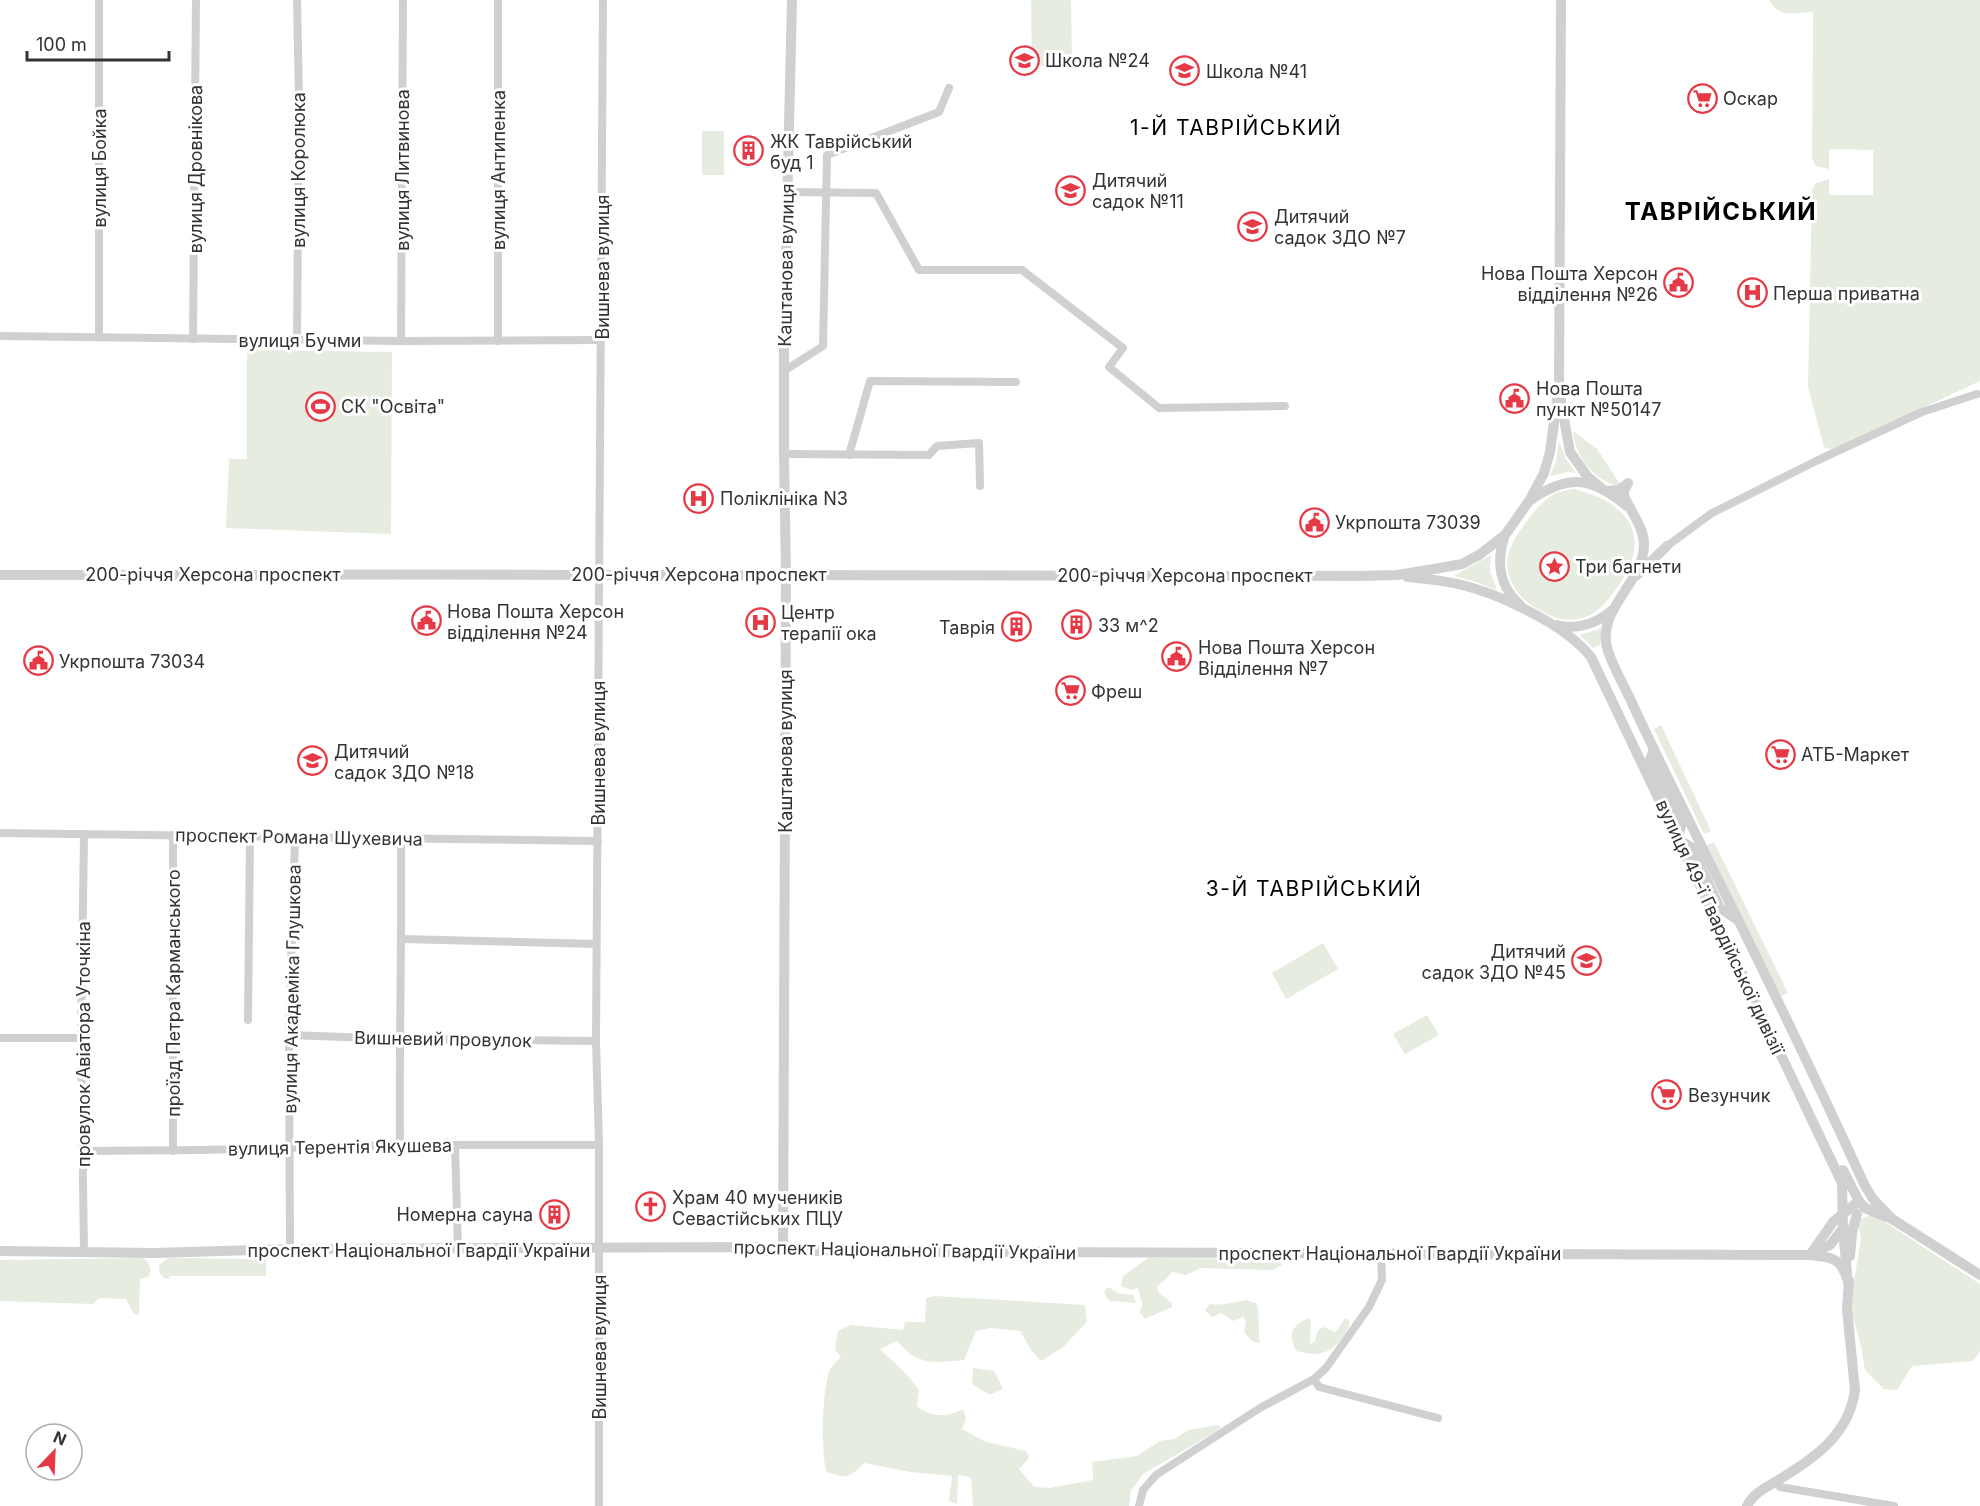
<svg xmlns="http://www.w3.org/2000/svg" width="1980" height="1506" font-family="Inter,sans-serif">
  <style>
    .green { fill: #e6ecdf }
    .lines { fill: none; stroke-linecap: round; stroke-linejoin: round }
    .minor { stroke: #d0d0d0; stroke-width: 8 }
    .tertiary { stroke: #d0d0d0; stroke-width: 10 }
    .labels { text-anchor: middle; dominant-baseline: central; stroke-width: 6; stroke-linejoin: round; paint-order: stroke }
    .poi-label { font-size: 18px; fill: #333; stroke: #fff; text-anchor: start }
    .street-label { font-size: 18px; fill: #333; stroke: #fff }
    .quarter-label { font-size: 21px; letter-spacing: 1.5px; fill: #000; stroke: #fff }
    .district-label { font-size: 24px; font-weight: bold; letter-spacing: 1.5px; fill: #000; stroke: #fff }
  </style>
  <rect width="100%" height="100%" fill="#fff"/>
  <g class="green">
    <polygon points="1031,0 1071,0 1072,65 1032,66"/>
    <path d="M1769,0H1980V381L1833,450L1824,447L1808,387L1812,191L1815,184L1829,179V195H1873V150L1829,149V169L1816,166L1812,158L1813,12C1793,12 1781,20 1769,0Z"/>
    <rect x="702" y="131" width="22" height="44"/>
    <polygon points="247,350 392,352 391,534 226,528 229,459 247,459"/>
    <path d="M1573,431L1597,449L1620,484L1618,486C1593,480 1575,456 1573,431Z"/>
    <polygon points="1559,441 1566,459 1576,473 1568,472 1550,476 1556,462"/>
    <path d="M1574,489C1623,501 1653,531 1622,580C1602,613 1579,632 1541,611C1528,604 1518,596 1512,583C1500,559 1513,540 1527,521C1535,510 1544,499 1556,493C1562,491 1568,490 1574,489Z"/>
    <polygon points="1491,555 1490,571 1497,590 1476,582 1454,576"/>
    <polygon points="1602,628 1600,645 1593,648 1580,635"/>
    <polygon points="1661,725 1711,831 1704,834 1654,729"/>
    <polygon points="1714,842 1788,993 1781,996 1707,845"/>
    <polygon points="1323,943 1338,969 1286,999 1272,973"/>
    <polygon points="1427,1015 1439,1035 1405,1054 1393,1034"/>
    <polygon points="1870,1215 1879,1218 1980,1284 1980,1351 1973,1361 1912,1366 1897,1390 1884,1389 1865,1370 1861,1346 1852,1314 1853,1288 1861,1238 1858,1222 1863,1218"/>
    <path d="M143,1258C149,1263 153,1269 148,1277L140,1279L139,1314H134L126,1299L99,1298L93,1304L0,1301V1260Z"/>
    <polygon points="168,1258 266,1259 266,1276 170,1276 169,1279 164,1278 159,1272 159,1265"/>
    <polygon points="1148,1258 1280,1259 1282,1265 1273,1270 1201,1268 1186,1275 1172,1272 1165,1280 1157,1286 1158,1292 1172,1303 1172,1307 1145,1319 1140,1313 1142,1304 1138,1288 1131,1290 1121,1286 1123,1276"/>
    <polygon points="1108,1287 1118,1293 1133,1295 1136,1303 1109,1301 1104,1292"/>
    <path d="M935,1296L1085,1305L1087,1322L1063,1347L1041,1361L1032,1351L1020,1331L991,1328L976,1331L964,1360C934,1363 918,1366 897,1341L880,1349L908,1376L919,1390L917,1406C930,1417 948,1418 963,1409L966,1419L962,1429L986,1442L1026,1451L1029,1458L1019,1469L1034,1487L1049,1488L1093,1480L1092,1462L1137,1456L1160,1441L1174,1439L1189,1430L1218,1425L1221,1427L1217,1431L1143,1474L1131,1491L1129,1506H973L971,1477L958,1475L957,1504L949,1501L952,1476L911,1472L864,1463C850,1478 845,1480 826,1471C821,1448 822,1394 829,1372C831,1366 837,1361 841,1357L835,1350L838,1331L851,1325L903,1330L905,1322H925L926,1298Z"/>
    <path d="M1246,1300L1256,1303C1260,1311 1258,1332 1260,1343L1252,1341L1244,1332L1246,1321L1243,1317L1234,1321L1221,1313L1212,1317L1205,1310L1210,1304C1223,1306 1233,1302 1246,1300Z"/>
    <path d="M1308,1318L1311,1321L1310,1344L1315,1341L1318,1330L1323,1327L1336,1332L1345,1318L1350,1322C1346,1336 1332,1354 1316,1354C1309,1354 1302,1352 1296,1351C1288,1333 1291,1327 1308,1318Z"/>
    <polygon points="973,1368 994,1371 1003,1389 990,1395 972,1384"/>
  </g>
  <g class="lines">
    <g class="minor">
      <polyline points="297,0 299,100 297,340"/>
      <polyline points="498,0 498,341"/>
      <polyline points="787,192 876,193 919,270 1022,270 1123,348 1109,367 1159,408 1285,406"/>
      <polyline points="0,336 401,341 601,340"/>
      <polyline points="99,337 99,0"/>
      <polyline points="193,339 196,0"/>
      <polyline points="401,341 403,0"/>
      <polyline points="784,371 823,346 827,155 939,112 949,88"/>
      <polyline points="784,454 929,455 937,446 979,443 980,486"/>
      <polyline points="849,455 870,381 1016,382"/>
      <polyline points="1667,546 1712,513 1816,461 1922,412 1977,394"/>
      <polyline points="0,833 598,841"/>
      <polyline points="173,835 173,1151"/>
      <polyline points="402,939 596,944"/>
      <polyline points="248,1020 250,836"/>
      <polyline points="289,1035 399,1039 596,1041"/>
      <polyline points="0,1038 81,1038"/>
      <path d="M400,1145C399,1043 402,941 401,839"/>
      <polyline points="455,1145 458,1248"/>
      <polyline points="82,1151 201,1150 400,1145 599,1145"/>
      <polyline points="290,1249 289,1035 295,837"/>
      <polyline points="84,1253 81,1038 84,835"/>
      <polyline points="1314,1379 1319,1387 1438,1418"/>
      <polyline points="1776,1482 1780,1487 1894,1506"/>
      <polyline points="599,1506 599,1145 596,1041 603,0"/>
      <polyline points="1139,1506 1143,1490 1156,1475 1260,1408 1314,1379 1326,1368 1369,1307 1382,1280 1381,1253"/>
    </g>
    <g class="tertiary">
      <polyline points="1560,396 1570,452 1587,476 1605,491 1619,490 1627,484"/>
      <path d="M1628,483L1623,493C1629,510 1643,525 1644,543C1645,583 1594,610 1608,651C1614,669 1625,687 1633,705C1655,753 1679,800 1702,847C1758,959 1813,1072 1865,1186L1873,1199L1893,1220"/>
      <path d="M1532,499C1571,473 1593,478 1628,507"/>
      <path d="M1504,538C1496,563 1500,587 1520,605"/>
      <path d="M0,575C452,574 904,575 1356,576L1397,575L1440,568L1462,564L1479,555L1505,535L1529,501L1544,473L1550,452L1559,386L1561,0"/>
      <polyline points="1636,576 1667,546"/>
      <path d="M1407,577C1424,579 1441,580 1458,584C1498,593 1566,625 1591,657L1842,1183L1843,1229L1847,1273"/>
      <path d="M1557,625C1576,630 1596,624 1611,611"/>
      <polyline points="1654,749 1650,760 1681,826 1678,839"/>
      <polyline points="1678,839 1691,847 1720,908 1738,920"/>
      <polyline points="1843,1170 1859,1201 1865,1208 1887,1217"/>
      <polyline points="1889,1217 1980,1275"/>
      <polyline points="783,1250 786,576 784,454 784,338 792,0"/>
      <path d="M0,1251L154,1253L290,1249L756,1247L763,1251L1810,1255C1835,1257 1842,1259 1849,1285"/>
      <polyline points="1812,1252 1833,1222 1859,1201"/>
      <polyline points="1810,1254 1830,1245 1844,1227"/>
      <polyline points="1850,1256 1852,1233 1857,1214"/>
      <path d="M1747,1506C1753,1494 1763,1489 1775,1482C1812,1460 1849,1436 1855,1390L1847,1309L1849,1280"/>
    </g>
  </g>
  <defs>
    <symbol id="school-ring" viewBox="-11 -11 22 22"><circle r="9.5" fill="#fff" stroke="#e63946" stroke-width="1.5"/><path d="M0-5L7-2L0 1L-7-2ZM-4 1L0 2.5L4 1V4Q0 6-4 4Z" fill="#e63946"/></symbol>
    <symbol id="supermarket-ring" viewBox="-11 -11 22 22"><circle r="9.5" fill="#fff" stroke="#e63946" stroke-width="1.5"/><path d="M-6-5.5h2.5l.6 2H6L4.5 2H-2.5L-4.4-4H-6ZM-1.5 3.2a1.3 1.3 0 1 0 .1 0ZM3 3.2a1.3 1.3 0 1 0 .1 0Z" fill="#e63946"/></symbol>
    <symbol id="building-ring" viewBox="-11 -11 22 22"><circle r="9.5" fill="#fff" stroke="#e63946" stroke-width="1.5"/><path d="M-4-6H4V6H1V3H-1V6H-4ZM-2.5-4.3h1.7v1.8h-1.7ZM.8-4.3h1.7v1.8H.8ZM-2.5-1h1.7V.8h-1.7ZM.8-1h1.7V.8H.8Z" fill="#e63946"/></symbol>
    <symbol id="civic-ring" viewBox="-11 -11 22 22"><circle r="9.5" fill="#fff" stroke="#e63946" stroke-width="1.5"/><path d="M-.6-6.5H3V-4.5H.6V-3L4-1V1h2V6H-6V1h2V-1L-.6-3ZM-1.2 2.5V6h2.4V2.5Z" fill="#e63946"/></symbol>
    <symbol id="hospital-ring" viewBox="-11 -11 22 22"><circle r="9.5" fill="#fff" stroke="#e63946" stroke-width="1.5"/><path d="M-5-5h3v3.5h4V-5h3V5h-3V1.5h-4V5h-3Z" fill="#e63946"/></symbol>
    <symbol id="stadium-ring" viewBox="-11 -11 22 22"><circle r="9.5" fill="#fff" stroke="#e63946" stroke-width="1.5"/><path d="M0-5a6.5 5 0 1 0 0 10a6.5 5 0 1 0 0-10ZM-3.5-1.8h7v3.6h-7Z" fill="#e63946"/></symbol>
    <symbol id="sight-ring" viewBox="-11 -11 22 22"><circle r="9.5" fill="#fff" stroke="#e63946" stroke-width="1.5"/><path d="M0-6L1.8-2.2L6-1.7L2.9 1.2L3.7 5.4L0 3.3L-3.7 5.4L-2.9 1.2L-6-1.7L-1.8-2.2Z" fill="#e63946"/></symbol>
    <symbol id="church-ring" viewBox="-11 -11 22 22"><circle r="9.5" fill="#fff" stroke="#e63946" stroke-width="1.5"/><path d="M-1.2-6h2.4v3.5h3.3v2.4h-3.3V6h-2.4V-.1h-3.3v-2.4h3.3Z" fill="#e63946"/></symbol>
  </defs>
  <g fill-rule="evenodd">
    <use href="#school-ring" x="1008" y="44" width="33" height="33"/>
    <use href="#school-ring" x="1168" y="54" width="33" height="33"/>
    <use href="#supermarket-ring" x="1686" y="82" width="33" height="33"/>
    <use href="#building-ring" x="732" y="134" width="33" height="33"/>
    <use href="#school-ring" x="1054" y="174" width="33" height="33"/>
    <use href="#school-ring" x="1236" y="210" width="33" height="33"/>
    <use href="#civic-ring" x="1662" y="266" width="33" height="33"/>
    <use href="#hospital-ring" x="1736" y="276" width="33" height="33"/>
    <use href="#civic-ring" x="1498" y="382" width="33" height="33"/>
    <use href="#stadium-ring" x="304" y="390" width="33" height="33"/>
    <use href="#hospital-ring" x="682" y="482" width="33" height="33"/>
    <use href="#civic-ring" x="1298" y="506" width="33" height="33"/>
    <use href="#sight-ring" x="1538" y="550" width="33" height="33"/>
    <use href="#civic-ring" x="410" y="604" width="33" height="33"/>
    <use href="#hospital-ring" x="744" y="606" width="33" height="33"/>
    <use href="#building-ring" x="1060" y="608" width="33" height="33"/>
    <use href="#building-ring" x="1000" y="610" width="33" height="33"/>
    <use href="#civic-ring" x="1160" y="640" width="33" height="33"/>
    <use href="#civic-ring" x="22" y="644" width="33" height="33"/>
    <use href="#supermarket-ring" x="1054" y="674" width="33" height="33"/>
    <use href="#supermarket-ring" x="1764" y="738" width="33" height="33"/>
    <use href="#school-ring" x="296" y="744" width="33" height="33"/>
    <use href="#school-ring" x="1570" y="944" width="33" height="33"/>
    <use href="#supermarket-ring" x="1650" y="1078" width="33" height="33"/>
    <use href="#church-ring" x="634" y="1190" width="33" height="33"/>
    <use href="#building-ring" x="538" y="1198" width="33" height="33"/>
  </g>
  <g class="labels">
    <g class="poi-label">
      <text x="1045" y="60">Школа №24</text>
      <text x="1206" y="71">Школа №41</text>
      <text x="1723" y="98">Оскар</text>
      <text x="770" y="141">ЖК Таврійський<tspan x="770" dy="21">буд 1</tspan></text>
      <text x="1092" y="180">Дитячий<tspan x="1092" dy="21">садок №11</tspan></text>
      <text x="1274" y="216">Дитячий<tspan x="1274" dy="21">садок ЗДО №7</tspan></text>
      <text x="1658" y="273" text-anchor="end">Нова Пошта Херсон<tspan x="1658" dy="21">відділення №26</tspan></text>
      <text x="1773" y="293">Перша приватна</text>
      <text x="1536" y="388">Нова Пошта<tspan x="1536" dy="21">пункт №50147</tspan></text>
      <text x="341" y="406">СК "Освіта"</text>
      <text x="720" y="498">Поліклініка N3</text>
      <text x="1335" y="522">Укрпошта 73039</text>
      <text x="1575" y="566">Три багнети</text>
      <text x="447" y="611">Нова Пошта Херсон<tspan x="447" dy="21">відділення №24</tspan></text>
      <text x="781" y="612">Центр<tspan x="781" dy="21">терапії ока</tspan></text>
      <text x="1098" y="625">33 м^2</text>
      <text x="995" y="627" text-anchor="end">Таврія</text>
      <text x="1198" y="647">Нова Пошта Херсон<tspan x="1198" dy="21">Відділення №7</tspan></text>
      <text x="59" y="661">Укрпошта 73034</text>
      <text x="1091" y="691">Фреш</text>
      <text x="334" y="751">Дитячий<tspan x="334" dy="21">садок ЗДО №18</tspan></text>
      <text x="1801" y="754">АТБ-Маркет</text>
      <text x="1566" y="951" text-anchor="end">Дитячий<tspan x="1566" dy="21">садок ЗДО №45</tspan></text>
      <text x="1688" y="1095">Везунчик</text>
      <text x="672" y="1197">Храм 40 мучеників<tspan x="672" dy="21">Севастійських ПЦУ</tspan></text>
      <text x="533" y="1214" text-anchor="end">Номерна сауна</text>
    </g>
    <g class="street-label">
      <text transform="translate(99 168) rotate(-90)">вулиця Бойка</text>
      <text transform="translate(195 169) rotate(-90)">вулиця Дровнікова</text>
      <text transform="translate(298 170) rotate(-90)">вулиця Королюка</text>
      <text transform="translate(402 170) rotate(-90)">вулиця Литвинова</text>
      <text transform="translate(498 170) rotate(-90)">вулиця Антипенка</text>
      <text transform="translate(786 265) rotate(-89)">Каштанова вулиця</text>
      <text transform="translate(602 267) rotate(-90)">Вишнева вулиця</text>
      <text x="300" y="340">вулиця Бучми</text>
      <text x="213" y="574">200-річчя Херсона проспект</text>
      <text x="699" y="574">200-річчя Херсона проспект</text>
      <text x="1185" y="575">200-річчя Херсона проспект</text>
      <text transform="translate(785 751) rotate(-90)">Каштанова вулиця</text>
      <text transform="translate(598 753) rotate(-90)">Вишнева вулиця</text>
      <text transform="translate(299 837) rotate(1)">проспект Романа Шухевича</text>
      <text transform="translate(1720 927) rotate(65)">вулиця 49-ї Гвардійської дивізії</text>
      <text transform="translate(292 989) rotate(-89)">вулиця Академіка Глушкова</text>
      <text transform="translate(173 993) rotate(-90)">проїзд Петра Карманського</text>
      <text transform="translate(443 1039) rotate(1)">Вишневий провулок</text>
      <text transform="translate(83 1044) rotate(-90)">провулок Авіатора Уточкіна</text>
      <text transform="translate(340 1147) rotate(-1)">вулиця Терентія Якушева</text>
      <text x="419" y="1250">проспект Національної Гвардії України</text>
      <text transform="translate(905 1250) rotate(1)">проспект Національної Гвардії України</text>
      <text x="1390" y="1253">проспект Національної Гвардії України</text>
      <text transform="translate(599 1347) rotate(-90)">Вишнева вулиця</text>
    </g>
    <g class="quarter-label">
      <text x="1236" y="127">1-Й ТАВРІЙСЬКИЙ</text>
      <text x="1314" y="888">3-Й ТАВРІЙСЬКИЙ</text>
    </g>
    <g class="district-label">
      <text x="1721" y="211">ТАВРІЙСЬКИЙ</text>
    </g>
  </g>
  <g transform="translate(54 1452) rotate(23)"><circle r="28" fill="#ffffff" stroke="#adadad" stroke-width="1.5"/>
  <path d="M0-4.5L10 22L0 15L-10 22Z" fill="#e63946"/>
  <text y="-9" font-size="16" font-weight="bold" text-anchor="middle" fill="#333333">N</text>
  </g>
  <path d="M27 51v9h142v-9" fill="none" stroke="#333333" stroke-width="3"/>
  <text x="36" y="51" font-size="18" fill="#333333" stroke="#ffffff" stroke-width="4.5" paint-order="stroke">100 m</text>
</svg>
